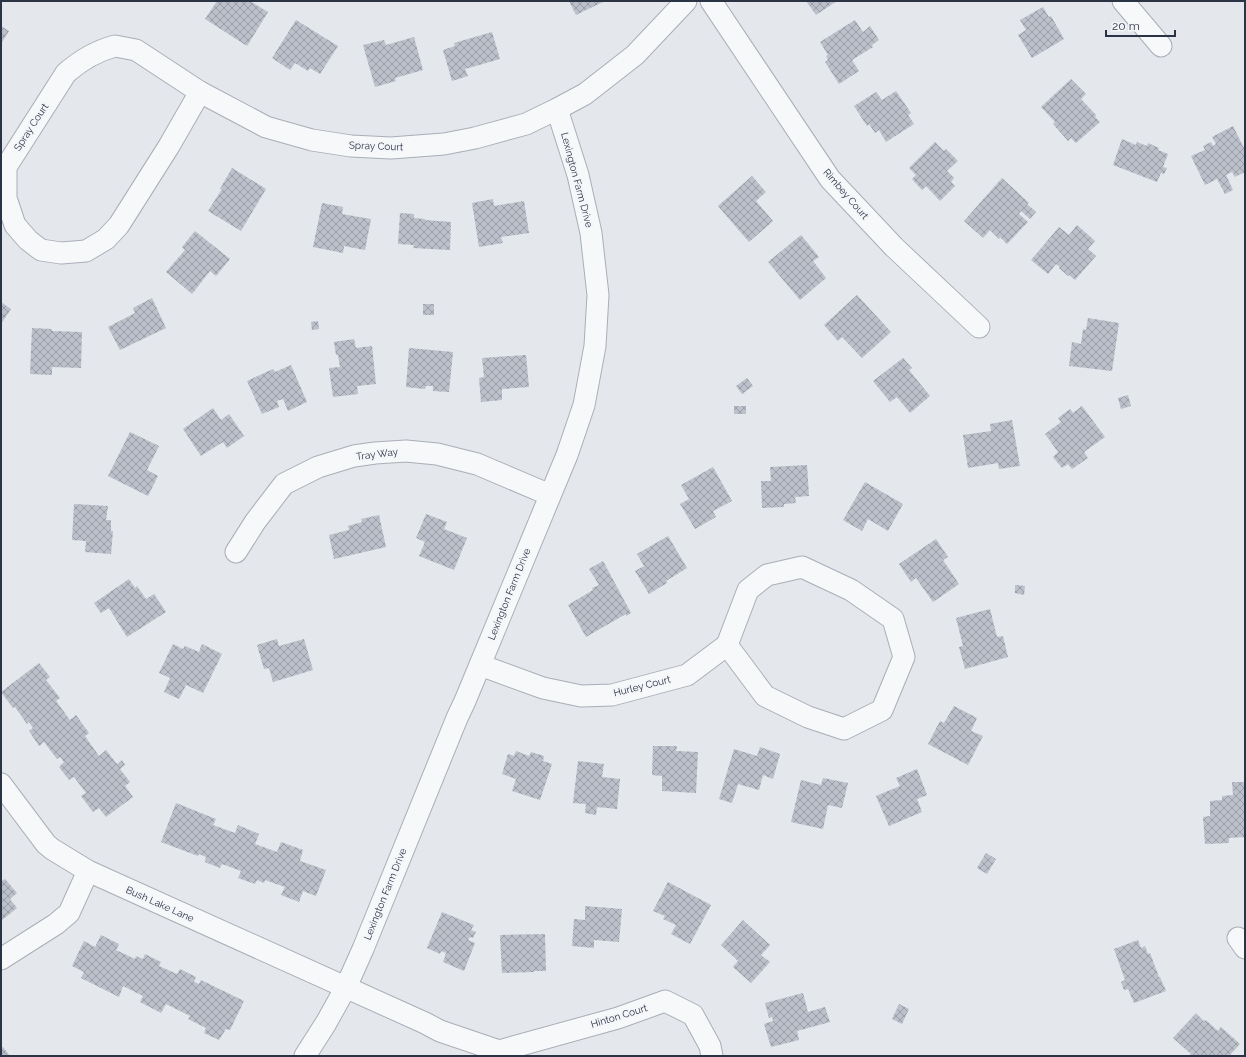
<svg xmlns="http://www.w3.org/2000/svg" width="1246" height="1057" font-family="Raleway,sans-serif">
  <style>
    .building { fill: url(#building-cross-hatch) }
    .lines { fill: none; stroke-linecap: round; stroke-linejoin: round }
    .minor-casing { stroke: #a9aeb7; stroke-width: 23 }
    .minor { stroke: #f7f8fa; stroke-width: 21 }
    .labels { text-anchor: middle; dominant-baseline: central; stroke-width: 4; stroke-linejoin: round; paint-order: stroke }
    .street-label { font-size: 10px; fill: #2b3445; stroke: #f4f6f9 }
  </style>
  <defs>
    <pattern id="building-cross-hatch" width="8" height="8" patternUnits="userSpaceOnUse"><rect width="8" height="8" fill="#bbc0ca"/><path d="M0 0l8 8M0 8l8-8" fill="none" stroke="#989da6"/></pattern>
  </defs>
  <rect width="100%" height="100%" fill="#e4e7ec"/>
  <g class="building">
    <polygon points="217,1 250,1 268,12 247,46 205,19"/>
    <polygon points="569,1 605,1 576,15"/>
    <polygon points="806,1 837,1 816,15"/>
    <polygon points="1043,7 1049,17 1051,16 1064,39 1032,58 1018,35 1026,30 1020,20"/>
    <polygon points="296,20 338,46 320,74 310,68 308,71 295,63 290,70 272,58"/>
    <polygon points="855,20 863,32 870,26 879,40 872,45 873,47 852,60 859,71 839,84 825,62 828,60 826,56 828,55 820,42"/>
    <polygon points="1,26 9,31 1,44"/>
    <polygon points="492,32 500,59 465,69 468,76 452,81 443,50 455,46 454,43"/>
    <polygon points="414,37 423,70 395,78 396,81 375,87 363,45 384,40 386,45"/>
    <polygon points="1071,79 1086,94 1081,99 1096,115 1095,117 1100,122 1076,143 1071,138 1068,141 1053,124 1055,122 1041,107"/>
    <polygon points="896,91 911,113 908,115 914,124 886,142 879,130 875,133 869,124 867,126 854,106 876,92 882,100"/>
    <polygon points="1233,126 1245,150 1245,172 1235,177 1232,172 1226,175 1233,190 1225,194 1217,179 1205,185 1191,156 1205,150 1203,146 1211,142 1213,146 1216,144 1212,137"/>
    <polygon points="1122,139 1136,145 1137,142 1147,146 1148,143 1159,148 1158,150 1168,154 1163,167 1167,168 1164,174 1161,173 1157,182 1113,165"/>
    <polygon points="935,142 944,151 946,149 958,161 947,171 954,178 951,182 955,186 940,201 926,186 922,190 912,179 916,175 909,168"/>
    <polygon points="232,168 266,189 241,231 208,211 222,189 220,189"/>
    <polygon points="752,176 766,192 756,201 773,221 749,242 718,206"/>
    <polygon points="1002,178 1029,203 1027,204 1036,212 1030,219 1021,211 1019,214 1028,222 1007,244 1000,237 999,239 990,230 983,238 964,221"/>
    <polygon points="493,199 494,206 524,201 529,233 501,237 503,243 479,247 472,203"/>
    <polygon points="322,203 343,207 342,214 371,219 365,250 344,246 343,253 313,247"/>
    <polygon points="400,213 414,214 414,218 425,219 425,220 451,222 450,250 413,248 414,245 398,244"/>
    <polygon points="1077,225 1095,241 1088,249 1096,256 1075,280 1069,275 1068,276 1059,268 1060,267 1056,264 1048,274 1031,260 1059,227 1069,235"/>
    <polygon points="195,231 230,259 216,276 210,271 192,294 166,272 185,250 182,247"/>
    <polygon points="801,235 819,257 813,261 826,278 800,300 768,262"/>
    <polygon points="857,295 891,332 862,358 842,337 838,341 824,325"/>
    <polygon points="152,298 166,328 120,350 108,327 135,313 133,308"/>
    <polygon points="1,302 11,309 1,324"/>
    <rect x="423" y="304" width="11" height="11"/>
    <polygon points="1088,318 1119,323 1112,371 1069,366 1072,342 1081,344 1083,329 1086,330"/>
    <polygon points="318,321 319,329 312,330 311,322"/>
    <polygon points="32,328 52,329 52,331 82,332 81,368 52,367 52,375 30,374"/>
    <polygon points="354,339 356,348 372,346 376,384 357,386 358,394 333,397 329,368 340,367 338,355 336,355 334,342"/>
    <polygon points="409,348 453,352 449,392 433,391 433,386 426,386 425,389 406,387"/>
    <polygon points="526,355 529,387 502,389 502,400 481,402 479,378 484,377 482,358"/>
    <polygon points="903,358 912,368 909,370 930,396 910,413 897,397 890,402 873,381"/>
    <polygon points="291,365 307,402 288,411 283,399 277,401 279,407 262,414 247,381 273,369 275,372"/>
    <polygon points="747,378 753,386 742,394 736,386"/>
    <polygon points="1128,395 1131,406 1121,409 1118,398"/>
    <rect x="734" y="406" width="12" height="8"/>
    <polygon points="1082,406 1105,437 1084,452 1088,458 1072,469 1068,464 1062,468 1053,457 1058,452 1045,434 1061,422 1058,418 1070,409 1073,413"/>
    <polygon points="213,408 221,420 229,414 244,436 227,448 223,442 201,456 183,429"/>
    <polygon points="1012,420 1020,466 999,469 998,463 968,468 963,435 991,431 990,424"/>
    <polygon points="130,432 159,446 147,470 158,476 148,496 108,476"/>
    <polygon points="807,465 809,496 795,497 796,503 784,504 784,507 762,508 761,481 771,481 770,467"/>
    <polygon points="713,467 732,501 713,511 716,517 695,529 680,504 689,499 681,485"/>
    <polygon points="865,482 903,504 888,531 868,519 862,531 843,520"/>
    <polygon points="74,504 108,506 106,520 111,520 111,531 113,531 111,554 85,552 86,541 72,540"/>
    <polygon points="426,514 447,522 444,529 467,538 454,570 419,556 425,542 416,538"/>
    <polygon points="379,515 386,547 334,559 329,535 349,530 348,526 362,522 361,519"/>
    <polygon points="668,536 687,568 666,581 667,583 649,594 635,571 644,566 637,554"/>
    <polygon points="936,539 948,557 943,560 959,584 933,602 916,578 911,582 899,564"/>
    <polygon points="603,561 631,613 626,616 626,614 586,637 568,605 593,590 592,588 599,585 589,569"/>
    <polygon points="129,579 135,588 137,586 146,599 154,594 166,612 127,637 109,608 101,613 94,603"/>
    <polygon points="1015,585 1025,586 1024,595 1015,593"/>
    <polygon points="990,609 997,637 1003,636 1008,657 965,669 959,647 963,646 956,618"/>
    <polygon points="277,639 279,646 304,639 313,670 273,682 269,668 264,669 257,645"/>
    <polygon points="173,644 183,649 185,646 199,652 202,644 222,654 203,693 186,685 179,699 164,692 170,678 159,673"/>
    <polygon points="39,663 50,677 46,680 60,698 56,701 70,720 76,715 89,733 85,736 99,756 106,750 117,764 122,760 125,765 120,769 130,782 125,786 133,797 106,817 99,808 93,812 81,796 86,793 74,777 69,780 59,767 64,762 60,757 57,759 44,742 39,746 29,731 33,728 29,722 27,724 15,707 13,708 1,692"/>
    <polygon points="954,706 977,718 971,731 983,736 968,765 928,744 940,721 944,723"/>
    <polygon points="653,746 677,746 676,751 698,752 696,793 662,791 662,776 652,775"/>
    <polygon points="760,747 780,754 773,779 763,775 759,790 738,784 732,803 719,799 734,749 757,756"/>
    <polygon points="516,751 529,756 531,752 544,756 543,761 552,764 540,800 512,791 516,779 502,774 508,754 514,756"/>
    <polygon points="578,761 604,764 602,777 620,779 617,809 597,807 596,815 585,813 586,804 573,803"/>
    <polygon points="917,769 927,795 917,799 922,812 889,826 876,796 900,786 896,778"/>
    <polygon points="823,778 848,783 842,808 828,805 823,829 791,822 801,780 821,785"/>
    <polygon points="1232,782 1245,782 1245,837 1229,838 1229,843 1205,844 1203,817 1210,816 1210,801 1222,800 1222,796 1233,795"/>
    <polygon points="176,803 216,819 213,825 235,833 238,825 259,834 255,844 277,852 281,842 303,850 300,861 326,870 316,896 303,891 299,902 281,895 285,887 265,880 264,883 257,880 255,884 238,878 241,871 222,864 220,868 205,862 206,857 199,854 198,856 161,842"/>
    <polygon points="986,853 996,859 987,874 977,868"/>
    <polygon points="5,879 17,893 10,899 17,908 1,921 1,881"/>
    <polygon points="668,882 711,905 690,944 671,934 676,925 663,919 665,916 653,911"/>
    <polygon points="585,906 622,909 619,942 594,940 594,948 572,946 574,919 585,920"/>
    <polygon points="442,912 474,925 471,930 476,932 473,938 470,937 468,940 475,943 464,971 443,962 446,953 441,951 440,954 427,948"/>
    <polygon points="743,920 770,945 761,955 770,962 751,983 733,967 738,961 721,945"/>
    <polygon points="545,934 546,971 534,971 534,972 502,973 500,935"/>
    <polygon points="101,935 119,944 116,950 135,959 136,956 143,959 145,954 161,962 159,966 177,974 180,969 196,977 194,982 199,984 201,980 244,1001 230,1030 226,1029 219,1040 204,1033 206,1028 188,1019 190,1016 166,1004 161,1013 140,1002 143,996 123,986 119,997 81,978 84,972 72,966 84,941 95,947"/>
    <polygon points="1138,940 1141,948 1145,946 1148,954 1150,953 1159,977 1160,977 1166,991 1134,1003 1128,989 1124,990 1121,982 1125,980 1114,949"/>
    <polygon points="803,993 808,1012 825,1007 830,1022 797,1031 799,1040 771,1047 764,1024 773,1021 772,1017 769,1018 765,1003"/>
    <polygon points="899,1004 909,1009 902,1024 892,1019"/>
    <polygon points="1196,1013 1204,1021 1206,1020 1218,1031 1221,1027 1240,1044 1229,1056 1189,1056 1191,1054 1173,1038"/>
    <polygon points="3,1047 10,1056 1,1056 1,1048"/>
  </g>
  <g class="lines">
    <defs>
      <g id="minor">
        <polyline points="711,1 830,179 894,247 979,327"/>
        <polyline points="1123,1 1161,46"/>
        <path d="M115,46L136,50L200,92L169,146L119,225L106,239L86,251L61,253L41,250L28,240L15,225L6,198V167L66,73C81,60 96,51 115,46Z"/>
        <polyline points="200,92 266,127 312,140 351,146 391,148 444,144 475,138 526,124 557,109 585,94 635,55 686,1"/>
        <polyline points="236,552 255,522 284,484 318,467 354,456 375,453 406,451 437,454 477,464 550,495"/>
        <polygon points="802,567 851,590 893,619 904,657 882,710 844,729 808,717 765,696 727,645 748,590 767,575"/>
        <polyline points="480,665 543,688 581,696 612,695 687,675 727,645"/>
        <polyline points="1,784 46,844 52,849 88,871 425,1023 440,1031 499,1051"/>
        <polyline points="1238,938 1245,948"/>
        <polyline points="1,959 56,924 69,913 88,871"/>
        <polyline points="305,1056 326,1023 346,987 363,949 457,718 465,701 567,455 584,405 595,346 598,295 591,233 578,175 557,109"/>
        <polyline points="501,1056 499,1051 618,1018 665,1001 693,1015 710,1046 712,1056"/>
      </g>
    </defs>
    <use href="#minor" class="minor-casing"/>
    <use href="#minor" class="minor"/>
  </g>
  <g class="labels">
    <g class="street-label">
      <text transform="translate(31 127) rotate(-57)">Spray Court</text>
      <text transform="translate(376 146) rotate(2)">Spray Court</text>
      <text transform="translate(577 180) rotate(75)">Lexington Farm Drive</text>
      <text transform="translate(846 194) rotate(49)">Rimbey Court</text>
      <text transform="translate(377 454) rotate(-7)">Tray Way</text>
      <text transform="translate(509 594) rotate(-68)">Lexington Farm Drive</text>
      <text transform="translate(642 686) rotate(-14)">Hurley Court</text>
      <text transform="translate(385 894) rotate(-68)">Lexington Farm Drive</text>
      <text transform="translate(160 904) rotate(24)">Bush Lake Lane</text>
      <text transform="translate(619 1016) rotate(-17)">Hinton Court</text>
    </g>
  </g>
  <rect width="1246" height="1057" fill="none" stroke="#2b3445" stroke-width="4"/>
  <path d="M1106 30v6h69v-6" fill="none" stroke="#2b3445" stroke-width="2"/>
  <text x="1112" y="30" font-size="12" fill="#2b3445" stroke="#f4f6f9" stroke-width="3" paint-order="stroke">20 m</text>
</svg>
